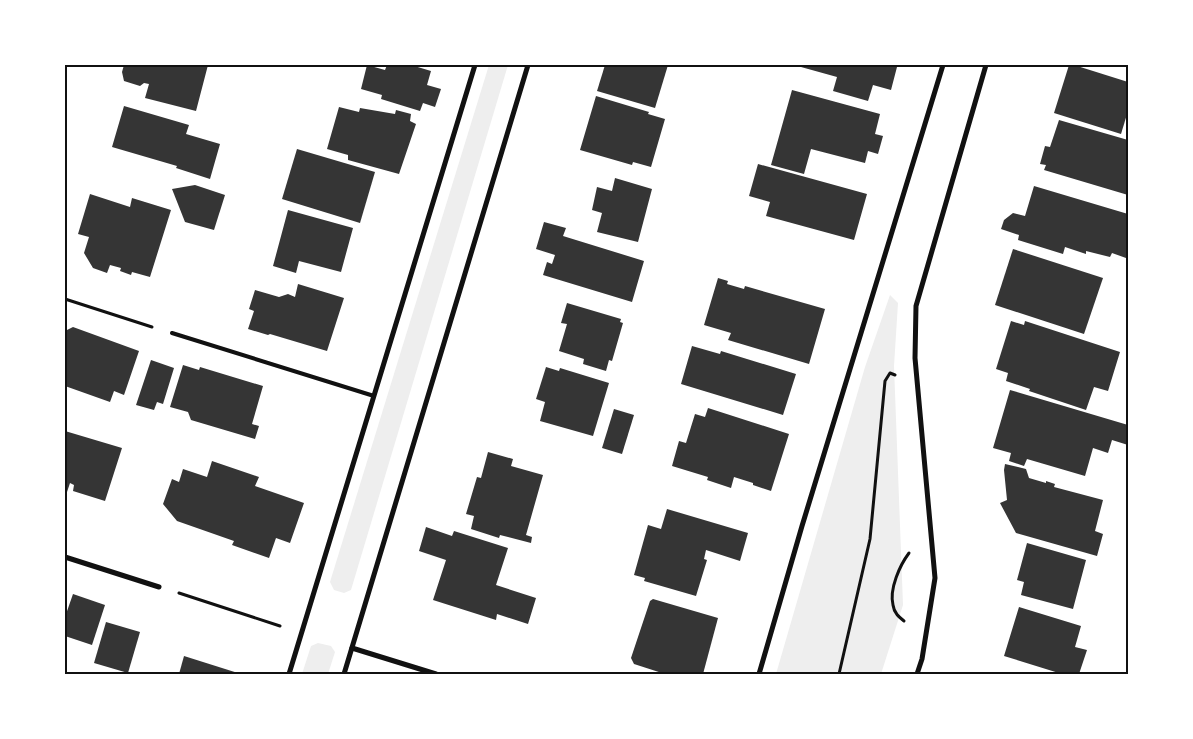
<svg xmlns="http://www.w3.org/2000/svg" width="1193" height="739" font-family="'Crimson Pro',serif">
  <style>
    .green { fill: #eee }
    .building { fill: #353535 }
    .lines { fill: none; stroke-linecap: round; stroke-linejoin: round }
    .path { stroke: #111; stroke-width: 3 }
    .service { stroke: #111; stroke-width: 4 }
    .minor { stroke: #111; stroke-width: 5 }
    .neatline { fill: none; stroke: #111; stroke-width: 2 }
  </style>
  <rect width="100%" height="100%" fill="#fff"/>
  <g class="green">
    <polygon points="489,65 508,65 351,590 344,593 334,590 330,582"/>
    <polygon points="890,295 898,303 894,366 903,605 881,674 776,674 865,367"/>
    <polygon points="318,643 331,646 335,652 328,674 302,674 311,646"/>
  </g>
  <g class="building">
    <polygon points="124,65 208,65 196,111 145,98 149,84 144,83 140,86 124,81 122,72"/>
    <polygon points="367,65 385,70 387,65 411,65 431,71 427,85 441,89 435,107 423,103 420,111 381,99 382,95 361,89"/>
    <polygon points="605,65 668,65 655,108 597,91"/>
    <polygon points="802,65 894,65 897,67 891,90 873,85 868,101 833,91 837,77 801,67"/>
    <polygon points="1069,65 1074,65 1128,82 1128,111 1121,134 1054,113"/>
    <polygon points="792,90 880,114 875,134 883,136 878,154 868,151 865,163 811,149 804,174 771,165"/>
    <polygon points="596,96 649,112 648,114 665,119 651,167 633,162 632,165 580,150"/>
    <polygon points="124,106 189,125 186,134 220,144 210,179 176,168 177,166 112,147"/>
    <polygon points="339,107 359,112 360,108 395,114 396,110 411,114 410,121 416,124 399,174 348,160 348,155 327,149"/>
    <polygon points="1059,120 1128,140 1128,195 1044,170 1046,165 1040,164 1045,146 1050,147"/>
    <polygon points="297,149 375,172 360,223 282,199"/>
    <polygon points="758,164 867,194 854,240 766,216 770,202 749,196"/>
    <polygon points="615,178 652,189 638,242 597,232 602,213 592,210 597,187 612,191"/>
    <polygon points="195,185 225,195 214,230 185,222 172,189"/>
    <polygon points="1034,186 1128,214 1128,250 1126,258 1112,253 1110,257 1086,251 1086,254 1065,247 1063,254 1018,240 1019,235 1001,229 1004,220 1013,213 1025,216"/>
    <polygon points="90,194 130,207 132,198 171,210 150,277 132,272 131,275 120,271 121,268 110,265 107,273 93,268 84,253 89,237 78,234"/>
    <polygon points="288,210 353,228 341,272 299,261 296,273 273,266"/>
    <polygon points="544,222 566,228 563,236 644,261 632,302 543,275 547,262 552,264 555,255 536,249"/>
    <polygon points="1013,249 1103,278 1084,334 995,305"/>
    <polygon points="718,278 728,281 727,284 744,289 745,286 825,309 809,364 728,340 731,333 704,325"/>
    <polygon points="298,284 344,298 327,351 270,334 268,335 248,329 254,311 249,309 255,290 279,297 288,294 295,297"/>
    <polygon points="567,303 621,319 620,322 623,323 612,361 609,360 606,371 583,364 584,359 559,351 567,324 561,323"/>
    <polygon points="1011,321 1024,325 1025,321 1120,352 1108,391 1094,387 1086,410 1029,391 1030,389 1006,381 1008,373 996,369"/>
    <polygon points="73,327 139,351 124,395 114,391 110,402 65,386 65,331"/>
    <polygon points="692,346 720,354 721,351 796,374 783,415 681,384"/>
    <polygon points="151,360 174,368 163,404 157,402 154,410 136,405"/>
    <polygon points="183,365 199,370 200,367 263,386 252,424 259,426 255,439 191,420 188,412 170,407"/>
    <polygon points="546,367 559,371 560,368 609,383 593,436 540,421 545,402 536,399"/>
    <polygon points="1010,390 1128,425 1128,445 1112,440 1108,453 1093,448 1085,476 1027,459 1024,466 1009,461 1011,453 993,448"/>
    <polygon points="708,408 789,434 771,491 753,485 753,483 734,477 731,488 707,480 708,477 672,466 679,441 686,443 695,414 705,417"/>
    <polygon points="614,409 634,415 622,454 602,448"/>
    <polygon points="65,431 122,448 105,501 73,491 74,485 70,483 65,498"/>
    <polygon points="488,452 513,459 511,466 543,475 526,535 532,537 531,543 500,535 499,538 471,529 474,516 466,514 477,477 481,478"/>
    <polygon points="212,461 259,477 255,486 304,503 290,543 276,538 269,558 232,545 234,541 177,521 163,504 172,479 179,482 183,469 207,477"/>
    <polygon points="1005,464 1026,469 1029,478 1046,483 1046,481 1055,484 1054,487 1103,500 1095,531 1103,534 1097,556 1016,533 1000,503 1007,500 1004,470"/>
    <polygon points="667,509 748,533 740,561 706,550 704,559 707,560 696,596 644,581 645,578 634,575 648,525 661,529"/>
    <polygon points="426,527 452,536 454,531 508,548 496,585 536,598 528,624 497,614 496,620 433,600 446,560 419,551"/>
    <polygon points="1027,543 1086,560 1073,609 1021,595 1024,582 1017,580"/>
    <polygon points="73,594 105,605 92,645 65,636 65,617"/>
    <polygon points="653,599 718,618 703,674 665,674 634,664 631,658 650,601"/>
    <polygon points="1019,607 1081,626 1075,647 1087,650 1079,674 1062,674 1004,656"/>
    <polygon points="106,622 140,632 128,673 94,663"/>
    <polygon points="184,656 241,674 179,674"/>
  </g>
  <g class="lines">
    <g class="path">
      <polyline points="65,299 152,327"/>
      <polyline points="179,593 280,626"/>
      <path d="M904,621C899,617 894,613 893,605C889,589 900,565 909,553"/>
      <polyline points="839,674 870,539 885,381 890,373 895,375"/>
    </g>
    <polyline class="service" points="172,333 374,396"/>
    <g class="minor">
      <polyline points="65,557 159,587"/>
      <polyline points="352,648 436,674"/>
      <polyline points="289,674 475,65"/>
      <polyline points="344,674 528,65"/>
      <polyline points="759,674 802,526 943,65"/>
      <polyline points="917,674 922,659 935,578 915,358 916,306 986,65"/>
    </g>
  </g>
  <rect width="1193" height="739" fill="none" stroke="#ffffff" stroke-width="132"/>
  <rect x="66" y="66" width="1061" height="607" class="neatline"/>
</svg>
